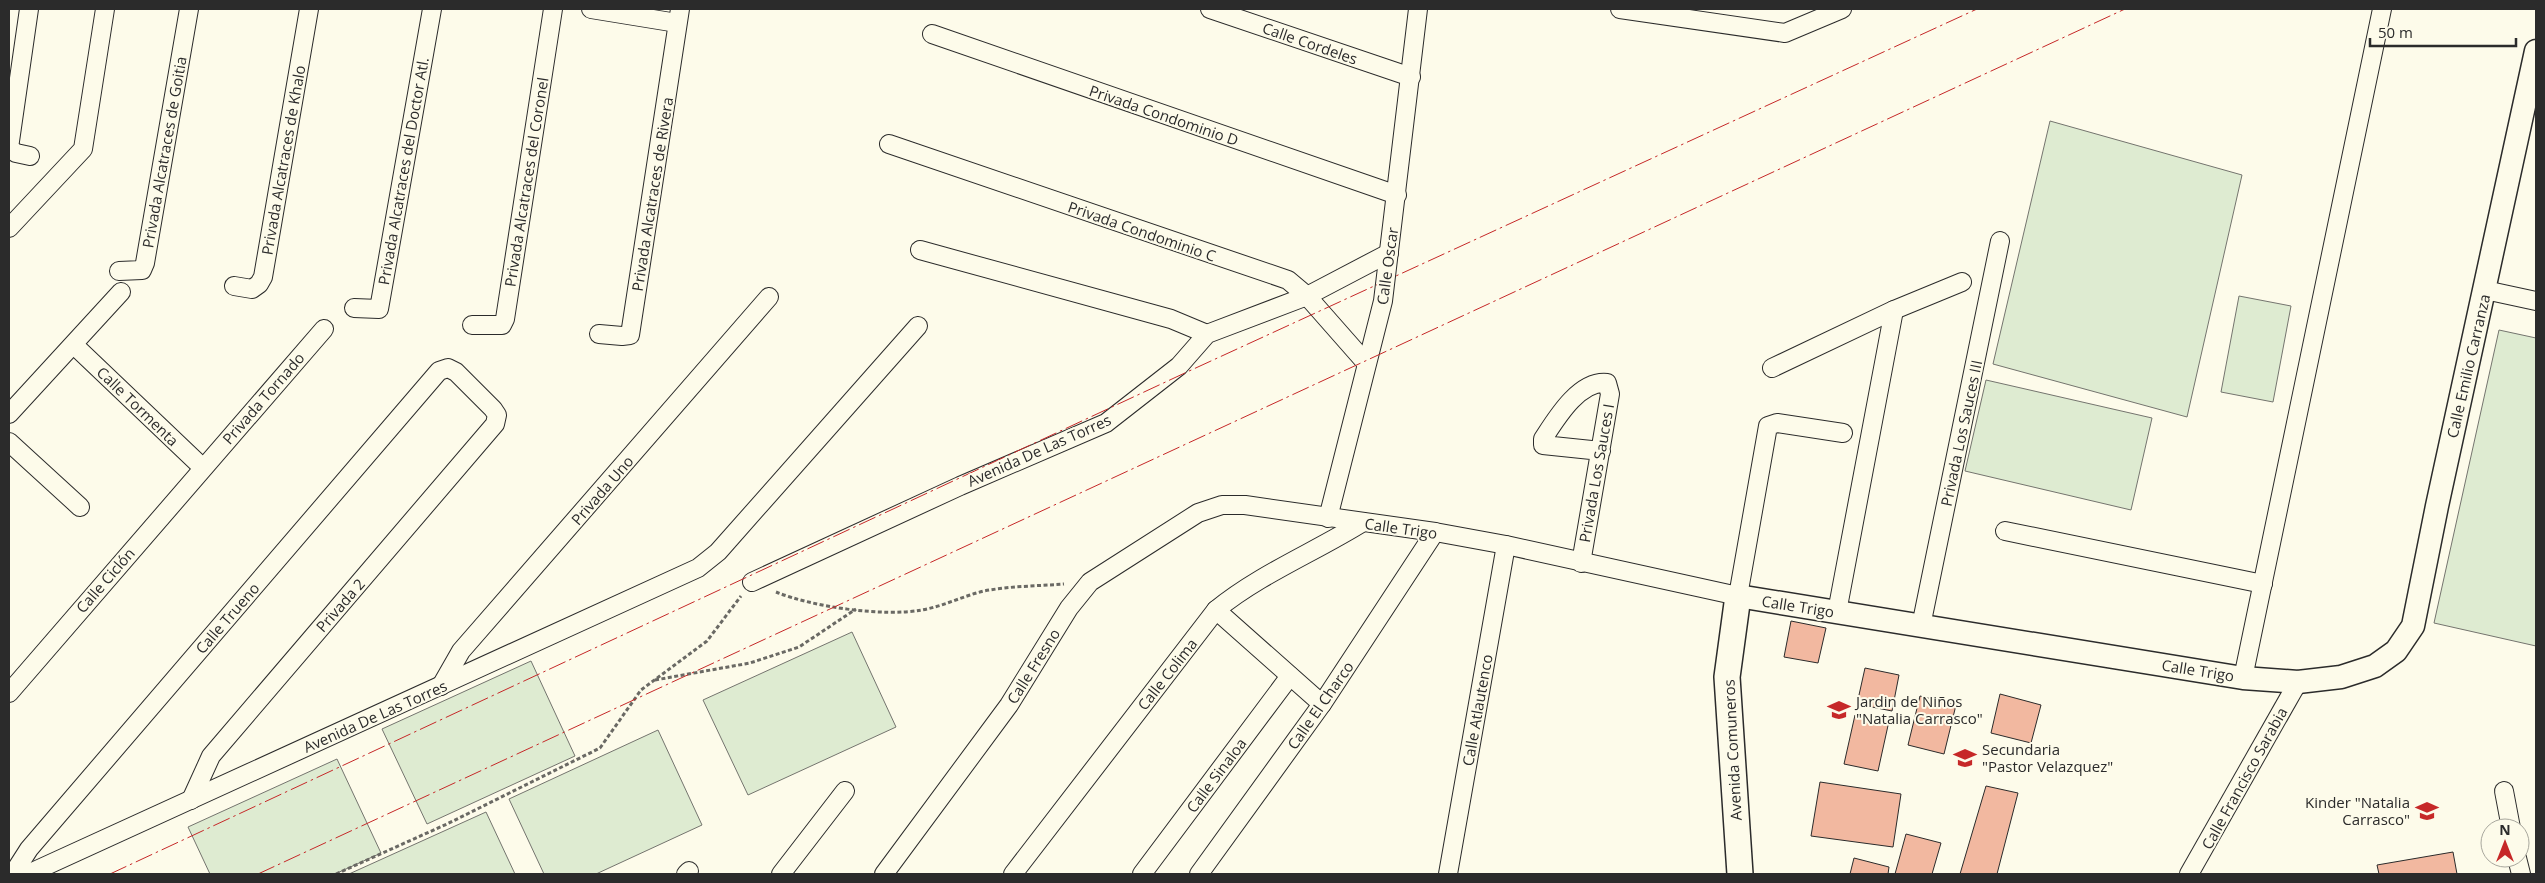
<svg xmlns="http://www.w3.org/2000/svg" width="2545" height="883" font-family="'Open Sans',sans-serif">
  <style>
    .green { fill: #deebd1; stroke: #74746e }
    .building { fill: #f2b8a0; stroke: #2b2b2b }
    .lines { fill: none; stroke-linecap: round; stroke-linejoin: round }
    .minor-casing { stroke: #2b2b2b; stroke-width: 20 }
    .tertiary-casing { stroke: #2b2b2b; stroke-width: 25 }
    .secondary-casing { stroke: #2b2b2b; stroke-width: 28 }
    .path { stroke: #6a6964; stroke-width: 3; stroke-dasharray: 4 2.5; stroke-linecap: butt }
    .minor { stroke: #fdfbea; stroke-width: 18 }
    .tertiary { stroke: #fdfbea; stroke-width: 22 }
    .secondary { stroke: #fdfbea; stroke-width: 25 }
    .power { stroke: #c62828; stroke-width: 1; stroke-dasharray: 18 4 2.5 4; stroke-linecap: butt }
    .labels { text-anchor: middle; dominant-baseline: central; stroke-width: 4; stroke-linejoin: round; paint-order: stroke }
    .street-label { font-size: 15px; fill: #2b2b2b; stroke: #fdfbea }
    .poi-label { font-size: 15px; fill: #2b2b2b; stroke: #fdfbea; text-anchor: start }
  </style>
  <rect width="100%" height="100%" fill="#fdfbea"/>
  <g class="green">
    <polygon points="2050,121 2242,175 2187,417 1993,364"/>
    <polygon points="2239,296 2291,306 2273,402 2221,392"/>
    <polygon points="2499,330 2536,338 2536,646 2434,623"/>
    <polygon points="1986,380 2152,418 2131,510 1965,471"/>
    <polygon points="852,632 896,727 748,795 703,700"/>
    <polygon points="531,661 575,756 427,824 382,729"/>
    <polygon points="658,730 702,825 596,874 544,874 509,799"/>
    <polygon points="337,759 381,853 335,874 210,874 188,827"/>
    <polygon points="486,812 515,874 349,874"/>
  </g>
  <g class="building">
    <polygon points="1791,621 1826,628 1818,663 1784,657"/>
    <polygon points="1865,668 1899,675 1892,711 1857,704"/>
    <polygon points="2000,694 2041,705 2031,743 1991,733"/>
    <polygon points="1920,696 1956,705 1944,754 1908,745"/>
    <polygon points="1855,715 1889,721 1878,771 1844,764"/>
    <polygon points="1820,782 1901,794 1893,847 1811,836"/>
    <polygon points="1986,786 2018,793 1997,874 1960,874"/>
    <polygon points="1906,834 1941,843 1932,874 1895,874"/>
    <polygon points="2453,852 2457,874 2379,874 2377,865"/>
    <polygon points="1854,858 1889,867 1888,874 1850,874"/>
  </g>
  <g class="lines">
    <defs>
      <g id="minor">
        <polyline points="29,9 9,148 16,153 30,156"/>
        <polyline points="591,9 677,23"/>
        <polyline points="1210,9 1411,77"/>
        <polyline points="1620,9 1785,33 1842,9"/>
        <polyline points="932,34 1397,195"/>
        <polyline points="889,144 1288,280 1307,296 1366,363"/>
        <polyline points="9,228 83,149 105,9"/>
        <polyline points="920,250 1171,319 1207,334"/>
        <polyline points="119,271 142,270 145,263 189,9"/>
        <polyline points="234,286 252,289 259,284 263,277 309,9"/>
        <polyline points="2485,290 2536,301"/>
        <polyline points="354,308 379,309 432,9"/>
        <polyline points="472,325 502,325 505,319 553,9"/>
        <polyline points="599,334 622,336 630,335 680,9"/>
        <polyline points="74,345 202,467"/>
        <polyline points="1772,368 1894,310 1962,282"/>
        <polyline points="9,414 121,292"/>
        <polyline points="9,442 80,507"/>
        <polyline points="1328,518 1383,301 1418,9"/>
        <polyline points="2005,531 2263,584"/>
        <path d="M1581,563L1610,394L1607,383C1579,380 1556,419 1543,439V445L1601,451"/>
        <polyline points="752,582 960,486 1106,423 1179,366 1207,334 1307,296 1389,253"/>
        <polyline points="1216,610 1322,704"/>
        <polyline points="1837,612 1894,310"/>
        <polyline points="1921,626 2000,241"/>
        <polyline points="2243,678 2382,9"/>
        <polyline points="441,686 461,651 769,297"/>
        <polyline points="9,693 324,329"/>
        <polyline points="2504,791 2511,828"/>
        <polyline points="2517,858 2521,874"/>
        <polyline points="13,874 29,849 439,371 448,368 456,372 493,409 497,415 495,424 211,756 191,800"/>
        <polyline points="28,874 698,568 718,552 918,326"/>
        <polyline points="686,874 689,871"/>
        <polyline points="781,874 845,791"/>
        <polyline points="884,874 1009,705 1069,608 1090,582 1198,513 1222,505 1245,505 1435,532 1506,545 1738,596 1768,426 1777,423 1843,433"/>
        <path d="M1013,874L1216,610C1260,574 1315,552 1363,522"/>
        <polyline points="1142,874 1290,676"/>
        <polyline points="1199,874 1322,704 1435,532"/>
        <polyline points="1448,874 1506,545"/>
        <polyline points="2189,874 2298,682"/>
      </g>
      <polyline id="tertiary" points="1738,596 2243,678 2298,682 2341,677 2375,666 2396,651 2413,626 2437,506 2536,51"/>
      <polyline id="secondary" points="1738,596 1727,677 1740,874"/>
    </defs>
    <use href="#minor" class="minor-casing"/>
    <use href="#tertiary" class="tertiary-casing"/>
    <use href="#secondary" class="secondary-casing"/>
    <g class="path">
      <path d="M776,592C813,607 883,617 922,610C944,606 963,596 984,591C1010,586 1038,586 1064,584"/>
      <polyline points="655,680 750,663 799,647 856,609"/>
      <polyline points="336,874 447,824 600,748 641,690 707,641 741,596"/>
    </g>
    <use href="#minor" class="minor"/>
    <use href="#tertiary" class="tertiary"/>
    <use href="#secondary" class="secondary"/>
    <g class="power">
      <polyline points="110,874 1187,372 1977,9"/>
      <polyline points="258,874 2125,9"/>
    </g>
  </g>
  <defs>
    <symbol id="school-bare" viewBox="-9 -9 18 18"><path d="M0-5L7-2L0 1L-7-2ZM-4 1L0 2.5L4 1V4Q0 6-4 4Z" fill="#c62828" stroke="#fdfbea" stroke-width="2.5" paint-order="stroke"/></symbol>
  </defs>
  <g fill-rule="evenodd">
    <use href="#school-bare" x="1823" y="694" width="32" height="32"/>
    <use href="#school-bare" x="1949" y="742" width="32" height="32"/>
    <use href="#school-bare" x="2411" y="795" width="32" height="32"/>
  </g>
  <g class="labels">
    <g class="street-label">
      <text transform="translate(1310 43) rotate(19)">Calle Cordeles</text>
      <text transform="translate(1164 115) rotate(19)">Privada Condominio D</text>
      <text transform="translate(164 152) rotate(-80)">Privada Alcatraces de Goitia</text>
      <text transform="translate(283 160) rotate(-80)">Privada Alcatraces de Khalo</text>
      <text transform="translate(403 171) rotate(-80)">Privada Alcatraces del Doctor Atl.</text>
      <text transform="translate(526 182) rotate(-81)">Privada Alcatraces del Coronel</text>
      <text transform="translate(652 194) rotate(-81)">Privada Alcatraces de Rivera</text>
      <text transform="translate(1142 231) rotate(19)">Privada Condominio C</text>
      <text transform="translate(1387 266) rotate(-82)">Calle Oscar</text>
      <text transform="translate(2468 366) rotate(-77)">Calle Emilio Carranza</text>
      <text transform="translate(263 398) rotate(-49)">Privada Tornado</text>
      <text transform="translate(138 406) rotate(44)">Calle Tormenta</text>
      <text transform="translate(1961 433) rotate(-78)">Privada Los Sauces III</text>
      <text transform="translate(1039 450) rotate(-24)">Avenida De Las Torres</text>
      <text transform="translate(1596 473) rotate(-80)">Privada Los Sauces I</text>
      <text transform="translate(602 490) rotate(-49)">Privada Uno</text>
      <text transform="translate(1401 528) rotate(8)">Calle Trigo</text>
      <text transform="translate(105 580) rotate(-49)">Calle Ciclón</text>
      <text transform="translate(340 605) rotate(-49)">Privada 2</text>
      <text transform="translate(1798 606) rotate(9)">Calle Trigo</text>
      <text transform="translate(227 618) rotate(-49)">Calle Trueno</text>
      <text transform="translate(1033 666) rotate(-58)">Calle Fresno</text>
      <text transform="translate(2198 670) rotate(9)">Calle Trigo</text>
      <text transform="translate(1167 674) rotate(-52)">Calle Colima</text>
      <text transform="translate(1320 705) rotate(-55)">Calle El Charco</text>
      <text transform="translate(1477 710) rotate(-80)">Calle Atlautenco</text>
      <text transform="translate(375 716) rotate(-24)">Avenida De Las Torres</text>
      <text transform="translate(1732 750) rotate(-93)">Avenida Comuneros</text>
      <text transform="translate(1216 775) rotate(-53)">Calle Sinaloa</text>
      <text transform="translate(2244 778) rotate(-61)">Calle Francisco Sarabia</text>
    </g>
    <g class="poi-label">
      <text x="1856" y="701">Jardin de Niños<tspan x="1856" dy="17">"Natalia Carrasco"</tspan></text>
      <text x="1982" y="749">Secundaria<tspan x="1982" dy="17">"Pastor Velazquez"</tspan></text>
      <text x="2410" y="802" text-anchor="end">Kinder "Natalia<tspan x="2410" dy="17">Carrasco"</tspan></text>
    </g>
  </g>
  <rect width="2545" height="883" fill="none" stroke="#2b2b2b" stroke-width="20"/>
  <g transform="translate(2505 843)"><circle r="24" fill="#fdfbea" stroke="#a9a89e"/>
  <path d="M0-4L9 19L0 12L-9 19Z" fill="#c62828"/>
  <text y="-8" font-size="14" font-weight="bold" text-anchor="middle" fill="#2b2b2b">N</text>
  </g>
  <path d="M2370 38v8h146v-8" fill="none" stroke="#2b2b2b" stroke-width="2.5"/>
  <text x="2378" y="38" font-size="15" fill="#2b2b2b" stroke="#fdfbea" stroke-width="4" paint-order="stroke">50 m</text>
</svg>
